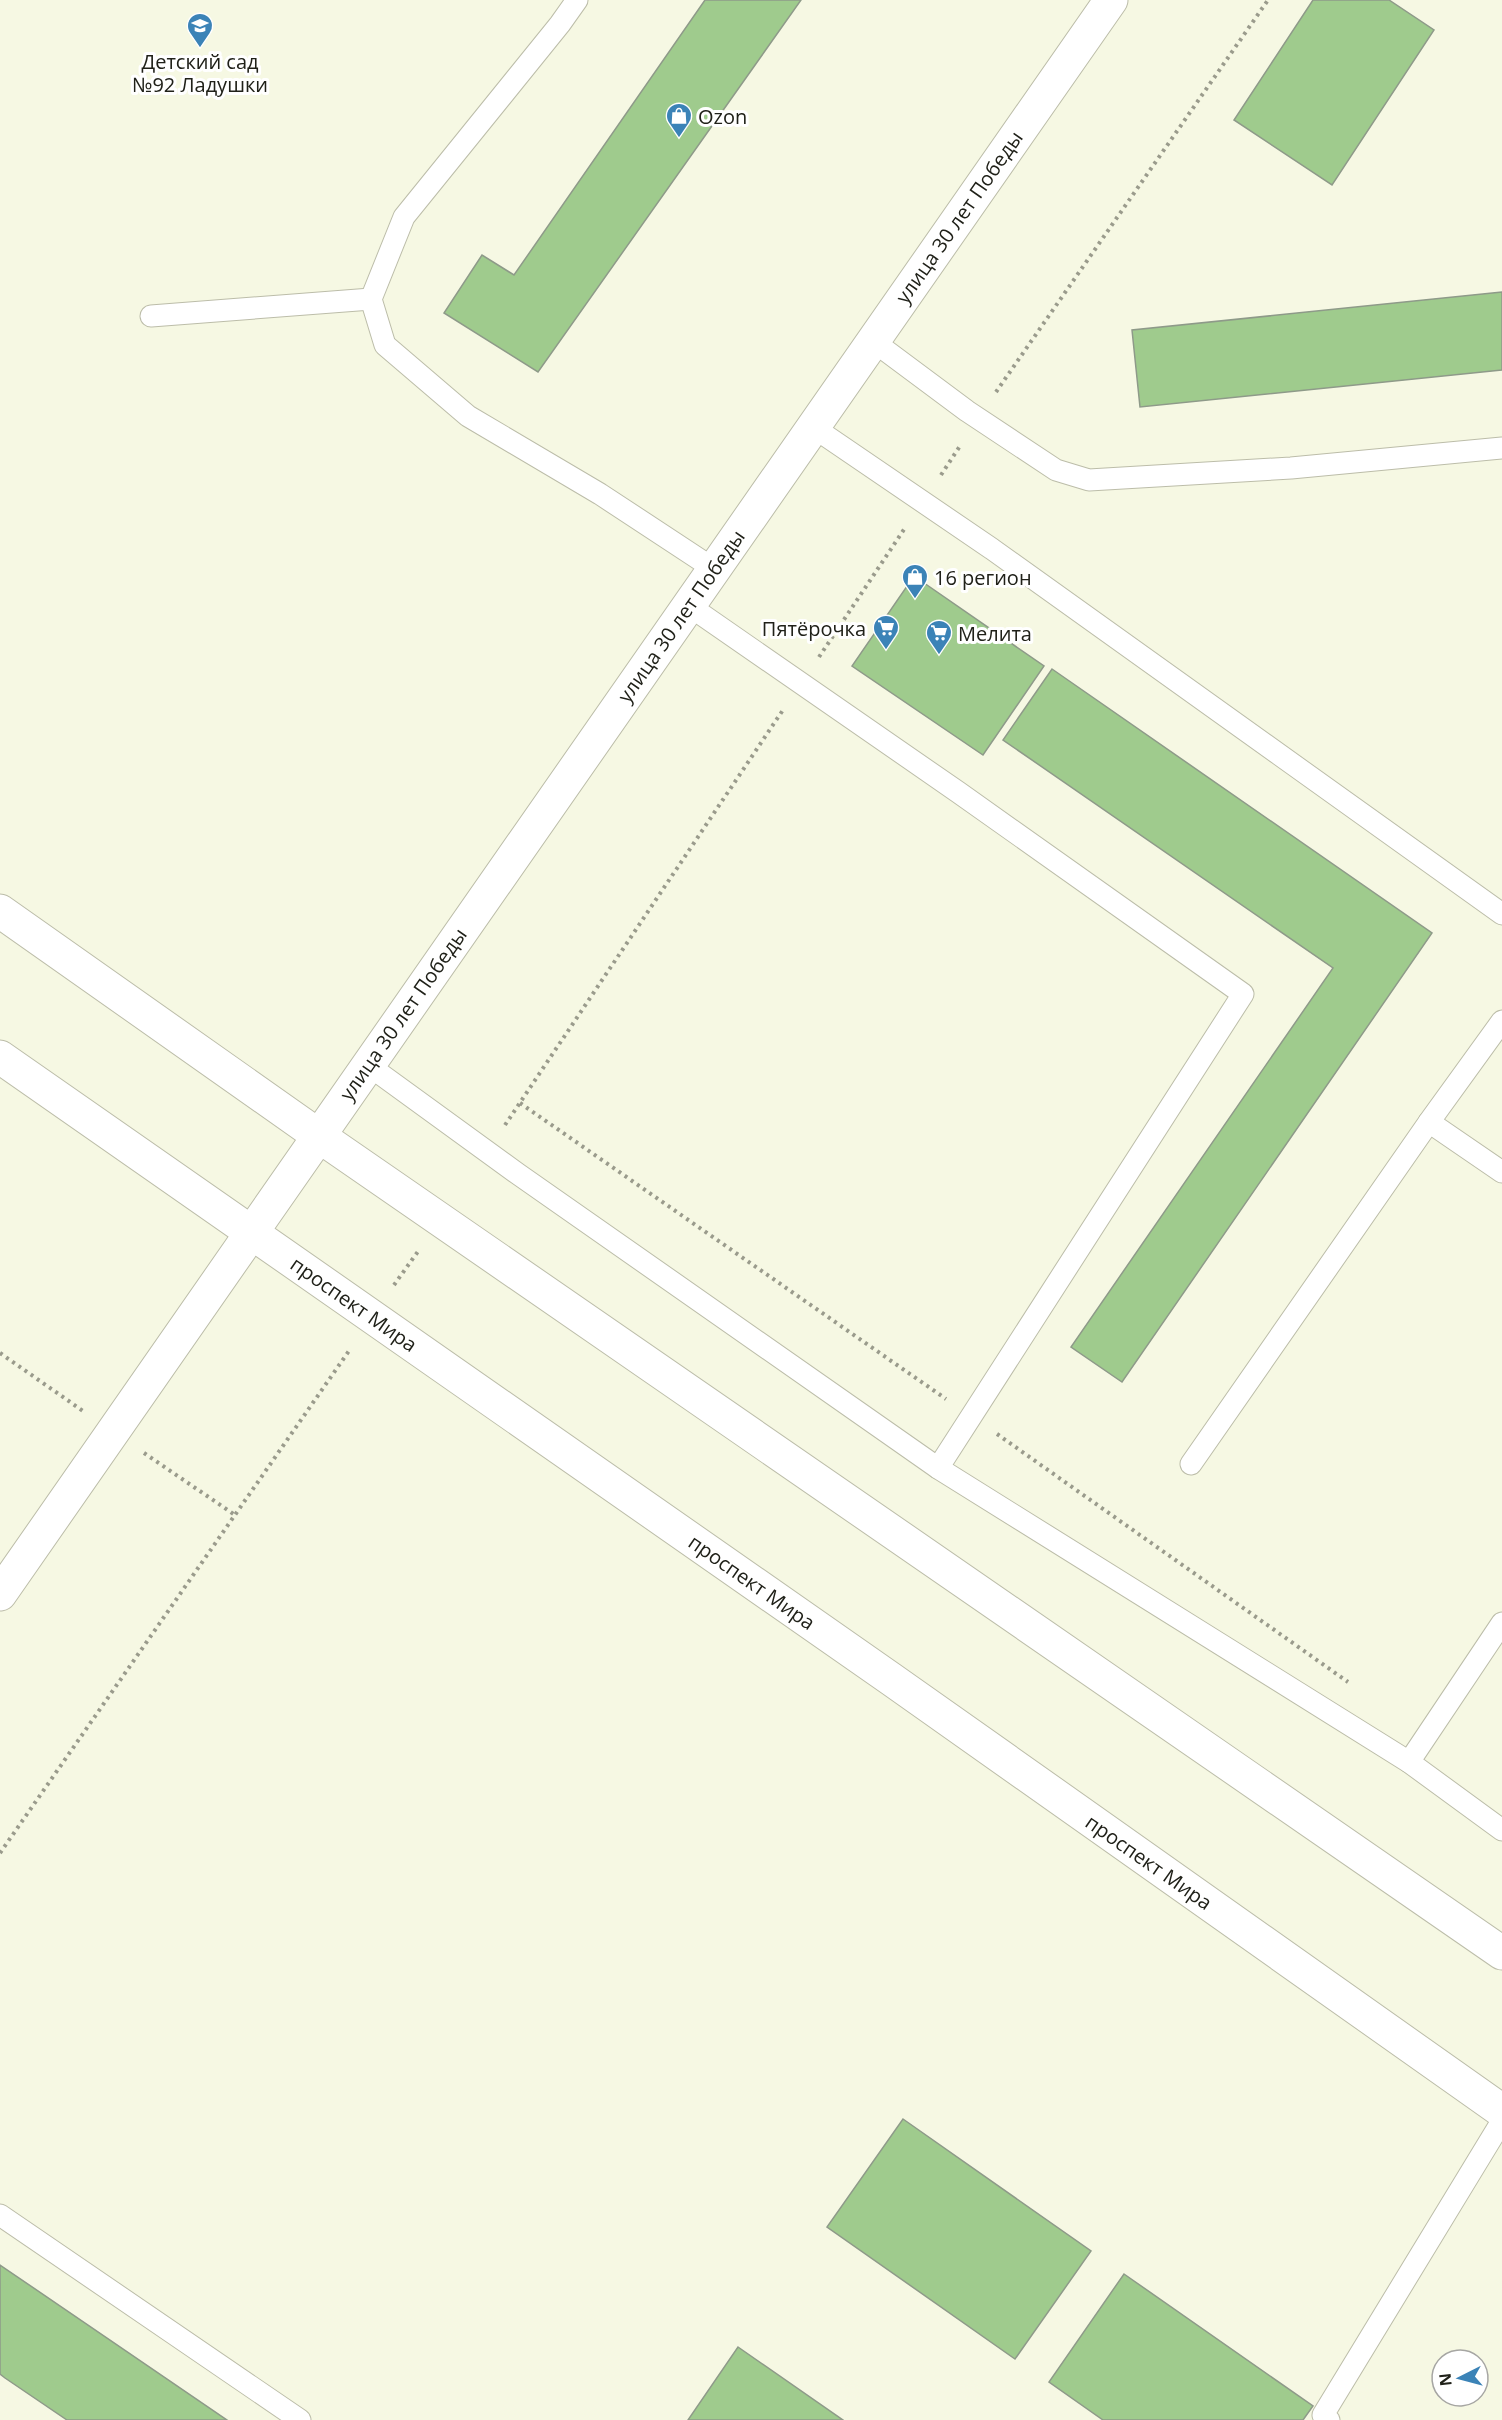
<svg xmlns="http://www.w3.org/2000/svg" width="1502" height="2420" font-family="'Open Sans',sans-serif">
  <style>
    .building { fill: #9fcb8d; stroke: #8e9a89; stroke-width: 1.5 }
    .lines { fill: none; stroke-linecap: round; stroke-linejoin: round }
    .lane-casing { stroke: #bcbda9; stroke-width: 23 }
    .street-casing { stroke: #bcbda9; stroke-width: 35 }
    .secondary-casing { stroke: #bcbda9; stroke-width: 35 }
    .path { stroke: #9a9b8c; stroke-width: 4; stroke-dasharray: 3 4.5; stroke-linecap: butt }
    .lane { stroke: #fff; stroke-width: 21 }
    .street { stroke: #fff; stroke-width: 33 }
    .secondary { stroke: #fff; stroke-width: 33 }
    .labels { text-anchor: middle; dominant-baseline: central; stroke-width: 6; stroke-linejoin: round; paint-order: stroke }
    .poi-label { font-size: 20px; fill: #202119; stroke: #fff; text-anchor: start }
    .street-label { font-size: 20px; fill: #202119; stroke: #fff }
  </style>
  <rect width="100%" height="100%" fill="#f6f8e3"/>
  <g class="building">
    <polygon points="705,0 801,0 538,372 444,313 482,255 514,275"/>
    <polygon points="1313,0 1389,0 1434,30 1332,185 1234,120"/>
    <polygon points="1502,292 1502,370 1140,407 1132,330"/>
    <polygon points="914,576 1044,666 983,755 852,666"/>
    <polygon points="1052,669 1432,933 1122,1382 1071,1347 1333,968 1003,740"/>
    <polygon points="903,2119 1091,2251 1015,2359 827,2227"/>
    <polygon points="0,2265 227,2420 67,2420 5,2378 0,2374"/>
    <polygon points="1124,2274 1313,2406 1303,2420 1103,2420 1049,2382"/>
    <polygon points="738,2347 843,2420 688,2420"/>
  </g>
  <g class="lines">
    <defs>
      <g id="lane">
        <polyline points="577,0 560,24 404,217 371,299 385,345 468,416 600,494 714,569"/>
        <polyline points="151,316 371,299"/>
        <polyline points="873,341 967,411 1056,470 1089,480 1291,468 1502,448"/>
        <polyline points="813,427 992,549 1502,914"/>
        <polyline points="688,605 958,792 1243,994 938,1468"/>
        <polyline points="1502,1021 1429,1122 1502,1172"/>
        <polyline points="368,1065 518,1174 938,1468 1409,1762 1502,1830"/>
        <polyline points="1191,1464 1429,1122"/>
        <polyline points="1409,1762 1502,1623"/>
        <polyline points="0,2215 300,2420"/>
        <polyline points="1329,2420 1323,2415 1502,2121"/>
      </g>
      <polyline id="street" points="0,1594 252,1232"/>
      <g id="secondary">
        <polyline points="0,911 319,1136 1502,1953"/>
        <polyline points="0,1057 891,1679 1502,2111"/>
        <polyline points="252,1232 1111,0"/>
      </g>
    </defs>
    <use href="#lane" class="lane-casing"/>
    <use href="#street" class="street-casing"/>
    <use href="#secondary" class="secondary-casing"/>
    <g class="path">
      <polyline points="996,392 1268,0"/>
      <polyline points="941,475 960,446"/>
      <polyline points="819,657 905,528"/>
      <polyline points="520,1103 946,1399"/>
      <polyline points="505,1125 783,710"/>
      <polyline points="394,1285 419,1250"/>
      <polyline points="0,1353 83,1411"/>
      <polyline points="997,1434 1348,1682"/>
      <polyline points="144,1453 235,1515"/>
      <polyline points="0,1853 351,1348"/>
    </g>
    <use href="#lane" class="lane"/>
    <use href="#street" class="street"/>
    <use href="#secondary" class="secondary"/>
  </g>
  <defs>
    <symbol id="school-pin" viewBox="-11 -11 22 30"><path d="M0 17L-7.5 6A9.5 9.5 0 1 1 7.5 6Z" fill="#3b83b7" stroke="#fff"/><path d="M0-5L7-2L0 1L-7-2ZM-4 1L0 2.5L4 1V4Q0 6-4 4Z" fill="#fff"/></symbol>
    <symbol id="shop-pin" viewBox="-11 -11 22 30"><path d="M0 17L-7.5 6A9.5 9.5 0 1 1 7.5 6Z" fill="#3b83b7" stroke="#fff"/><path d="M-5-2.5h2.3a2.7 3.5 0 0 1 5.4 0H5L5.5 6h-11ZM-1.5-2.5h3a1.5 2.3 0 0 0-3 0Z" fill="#fff"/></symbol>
    <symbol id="supermarket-pin" viewBox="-11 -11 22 30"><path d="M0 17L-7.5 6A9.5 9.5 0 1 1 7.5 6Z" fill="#3b83b7" stroke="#fff"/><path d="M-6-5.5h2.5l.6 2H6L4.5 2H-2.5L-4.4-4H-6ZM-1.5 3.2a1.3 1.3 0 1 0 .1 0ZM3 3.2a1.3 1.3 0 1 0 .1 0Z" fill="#fff"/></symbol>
  </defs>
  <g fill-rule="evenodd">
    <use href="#school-pin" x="185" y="11" width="30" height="40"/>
    <use href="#shop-pin" x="664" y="101" width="30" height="40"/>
    <use href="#shop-pin" x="900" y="562" width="30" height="40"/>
    <use href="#supermarket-pin" x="871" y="613" width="30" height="40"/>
    <use href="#supermarket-pin" x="924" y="618" width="30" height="40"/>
  </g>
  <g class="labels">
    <g class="poi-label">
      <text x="200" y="61" text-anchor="middle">Детский сад<tspan x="200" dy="23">№92 Ладушки</tspan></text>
      <text x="698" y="116">Ozon</text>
      <text x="934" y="577">16 регион</text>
      <text x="866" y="628" text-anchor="end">Пятёрочка</text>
      <text x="958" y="633">Мелита</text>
    </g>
    <g class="street-label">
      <text transform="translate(959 217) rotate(-55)">улица 30 лет Победы</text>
      <text transform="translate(681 616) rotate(-55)">улица 30 лет Победы</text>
      <text transform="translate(403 1014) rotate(-55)">улица 30 лет Победы</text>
      <text transform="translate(354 1304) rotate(35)">проспект Мира</text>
      <text transform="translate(752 1582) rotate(35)">проспект Мира</text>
      <text transform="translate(1149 1862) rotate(35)">проспект Мира</text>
    </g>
  </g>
  <g transform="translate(1460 2378) rotate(264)"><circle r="28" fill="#ffffff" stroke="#a6a6a3" stroke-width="1.5"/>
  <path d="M0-4.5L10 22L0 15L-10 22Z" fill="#3b83b7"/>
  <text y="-9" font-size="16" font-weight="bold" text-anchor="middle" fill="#202119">N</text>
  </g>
</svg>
